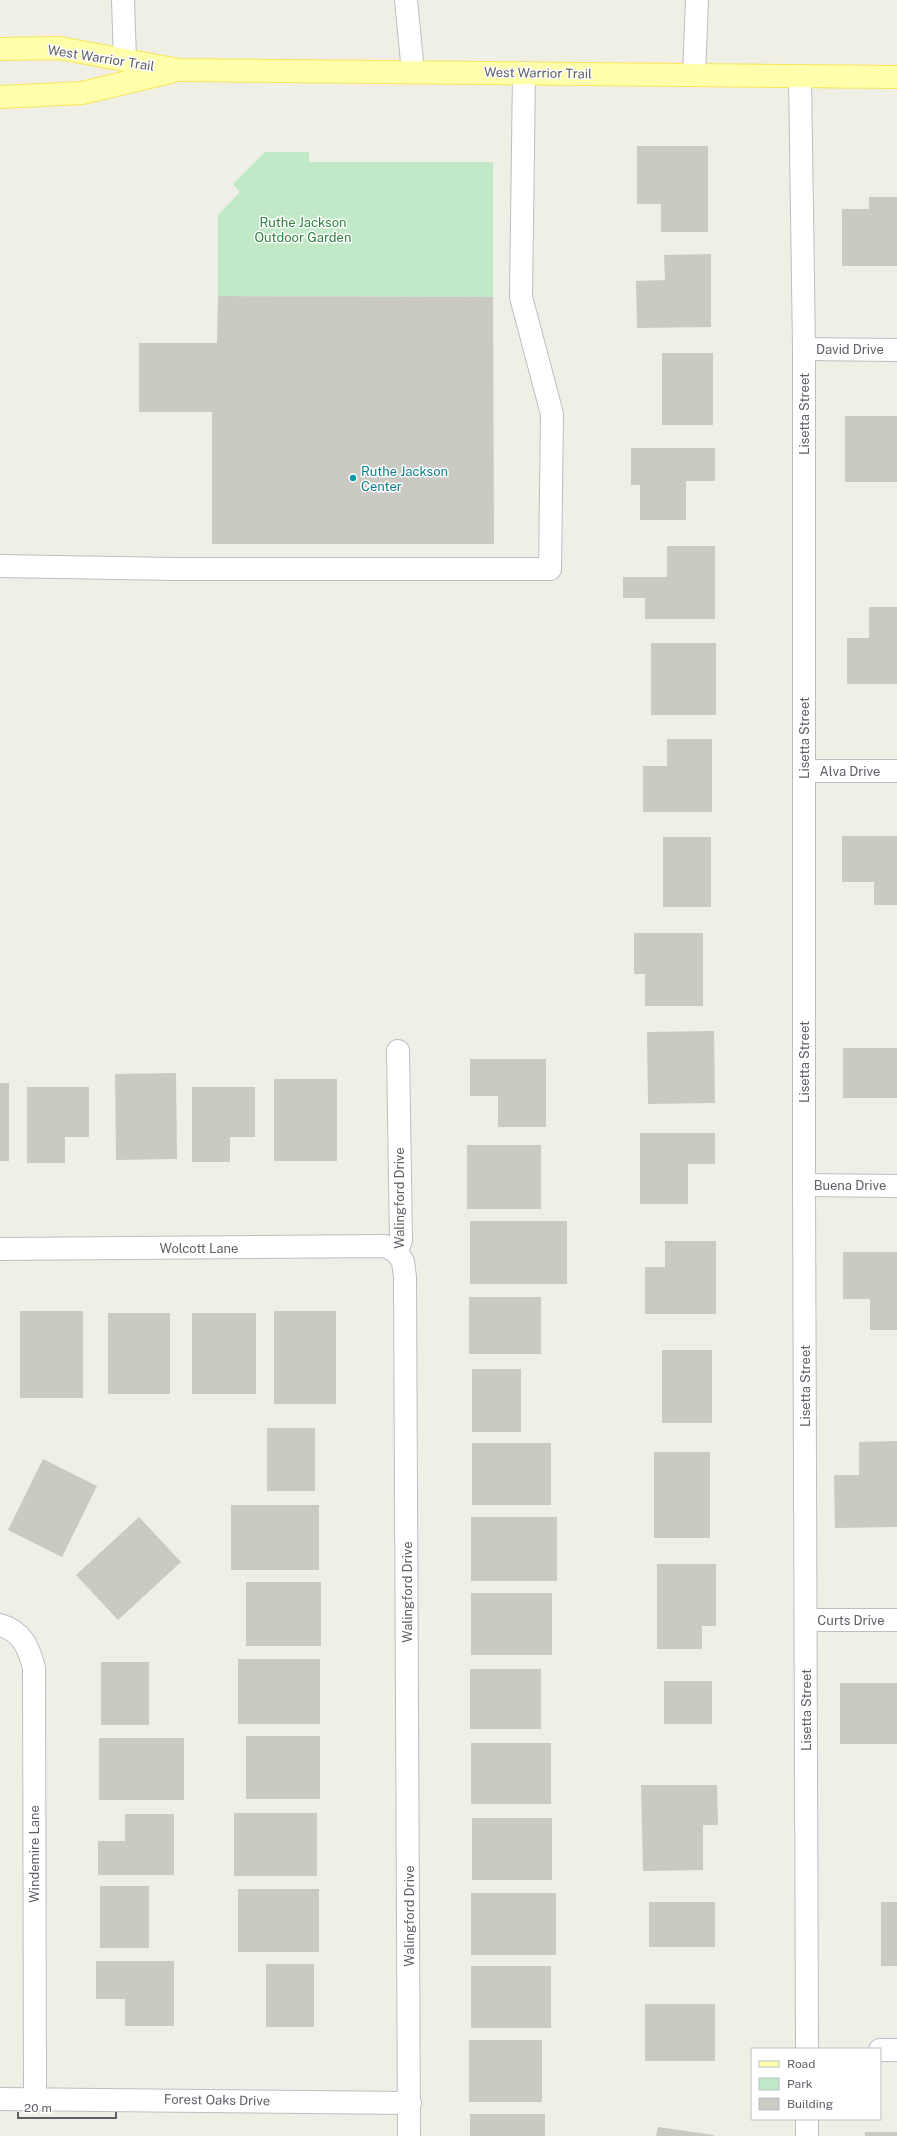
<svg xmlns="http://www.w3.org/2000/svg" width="897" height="2136" font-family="'Public Sans',sans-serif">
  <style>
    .green { fill: #c1e9c7 }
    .building { fill: #cbcac2 }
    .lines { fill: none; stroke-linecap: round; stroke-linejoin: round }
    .minor-casing { stroke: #bdbec5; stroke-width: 24 }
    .major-casing { stroke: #f9e556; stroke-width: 24 }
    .minor { stroke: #fff; stroke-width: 22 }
    .major { stroke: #ffffac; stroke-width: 22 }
    .culture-dot { fill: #0f9aa8; stroke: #fff; stroke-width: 1.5 }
    .labels { text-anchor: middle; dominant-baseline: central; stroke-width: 3; stroke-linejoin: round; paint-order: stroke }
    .street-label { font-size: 13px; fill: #5d6067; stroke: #fff }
    .park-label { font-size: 13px; fill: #308241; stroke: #fff }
    .culture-label { font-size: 13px; fill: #0d838f; stroke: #fff; text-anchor: start }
  </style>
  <rect width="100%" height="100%" fill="#f0efe5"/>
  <polygon class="green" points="265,152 309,152 309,162 493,162 493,297 218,296 218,215 240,192 233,184"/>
  <g class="building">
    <polygon points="637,146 708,146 708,232 661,232 661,204 637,204"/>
    <polygon points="869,197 897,197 897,266 842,266 842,209 869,209"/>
    <polygon points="711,254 711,327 637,328 636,281 665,280 664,255"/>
    <polygon points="218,296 493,297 494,544 212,544 212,412 139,412 139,343 217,343"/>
    <rect x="662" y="353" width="51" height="72"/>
    <rect x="845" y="416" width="52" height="66"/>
    <polygon points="631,448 715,448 715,481 686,481 686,520 640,520 640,485 631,485"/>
    <polygon points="667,546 715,546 715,619 645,619 645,598 623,598 623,577 667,577"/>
    <polygon points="869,607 897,607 897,684 847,684 847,638 869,638"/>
    <rect x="651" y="643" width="65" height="72"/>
    <polygon points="667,739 712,739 712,812 643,812 643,766 667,766"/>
    <polygon points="842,836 897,836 897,905 874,905 874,882 842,882"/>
    <rect x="663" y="837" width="48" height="70"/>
    <polygon points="634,933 703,933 703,1006 645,1006 645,974 634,974"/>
    <polygon points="714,1031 715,1103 648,1104 647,1032"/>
    <rect x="843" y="1048" width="54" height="50"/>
    <polygon points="470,1059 546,1059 546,1127 498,1127 498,1096 470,1096"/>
    <polygon points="176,1073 177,1159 116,1160 115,1074"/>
    <rect x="274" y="1079" width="63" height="82"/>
    <rect x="0" y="1083" width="9" height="78"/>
    <polygon points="27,1087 89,1087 89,1137 65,1137 65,1163 27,1163"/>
    <polygon points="192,1087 255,1087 255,1137 230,1137 230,1162 192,1162"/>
    <polygon points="640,1133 715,1133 715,1164 688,1164 688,1204 640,1204"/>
    <rect x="467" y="1145" width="74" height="64"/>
    <rect x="470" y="1221" width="97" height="63"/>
    <polygon points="665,1241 716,1241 716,1314 645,1314 645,1267 665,1267"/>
    <polygon points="843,1252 897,1252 897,1330 870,1330 870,1299 843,1299"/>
    <rect x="469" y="1297" width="72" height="57"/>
    <rect x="20" y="1311" width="63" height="87"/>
    <rect x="274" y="1311" width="62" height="93"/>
    <rect x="108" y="1313" width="62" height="81"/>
    <rect x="192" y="1313" width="64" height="81"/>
    <rect x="662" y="1350" width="50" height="73"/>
    <rect x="472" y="1369" width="49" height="63"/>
    <rect x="267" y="1428" width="48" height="63"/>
    <polygon points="897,1441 897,1527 835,1528 834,1475 859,1475 859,1442"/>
    <rect x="472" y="1443" width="79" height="62"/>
    <rect x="654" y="1452" width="56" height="86"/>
    <polygon points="43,1459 97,1486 62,1557 8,1530"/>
    <rect x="231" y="1505" width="88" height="65"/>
    <polygon points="139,1517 181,1562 118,1620 76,1575"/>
    <rect x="471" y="1517" width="86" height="64"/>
    <polygon points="657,1564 716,1564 716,1626 702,1626 702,1649 657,1649"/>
    <rect x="246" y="1582" width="75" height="64"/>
    <rect x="471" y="1593" width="81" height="62"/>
    <rect x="238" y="1659" width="82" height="65"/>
    <rect x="101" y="1662" width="48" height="63"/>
    <rect x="470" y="1669" width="71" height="60"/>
    <rect x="664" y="1681" width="48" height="43"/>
    <rect x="840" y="1683" width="57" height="61"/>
    <rect x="246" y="1736" width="74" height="63"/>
    <rect x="99" y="1738" width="85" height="62"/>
    <rect x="471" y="1743" width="80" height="61"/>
    <polygon points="641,1785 717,1785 718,1825 703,1825 703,1870 643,1871"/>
    <rect x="234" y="1813" width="83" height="63"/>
    <polygon points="125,1814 174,1814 174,1875 98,1875 98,1841 125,1841"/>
    <rect x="472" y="1818" width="80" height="62"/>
    <rect x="100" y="1886" width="49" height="62"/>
    <rect x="238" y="1889" width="81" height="63"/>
    <rect x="471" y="1893" width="85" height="62"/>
    <rect x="649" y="1902" width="66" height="45"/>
    <rect x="881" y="1902" width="16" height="64"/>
    <polygon points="96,1961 174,1961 174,2026 125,2026 125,1999 96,1999"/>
    <rect x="266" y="1964" width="48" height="63"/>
    <rect x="471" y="1966" width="80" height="62"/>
    <rect x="645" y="2004" width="70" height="57"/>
    <rect x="469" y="2040" width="73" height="62"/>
    <rect x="470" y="2114" width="75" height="22"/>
    <polygon points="658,2127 714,2135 714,2136 656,2136"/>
    <rect x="865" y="2132" width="32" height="4"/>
  </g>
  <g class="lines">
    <defs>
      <g id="minor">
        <polyline points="123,0 125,60"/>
        <polyline points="406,0 413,72"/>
        <polyline points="694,75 697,0"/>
        <polyline points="800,76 804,349 804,1185 807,2049"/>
        <polyline points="804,349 897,350"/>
        <polyline points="0,566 175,569 550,569 552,414 521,297 524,73"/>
        <polyline points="804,771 897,771"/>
        <polyline points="398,1051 401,1240 397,1252 403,1262 405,1277 409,2136"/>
        <polyline points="804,1185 897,1186"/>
        <polyline points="0,1249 385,1246 397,1252"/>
        <polyline points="806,1620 897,1620"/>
        <path d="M0,1625C22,1631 29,1648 34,1668L35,2098"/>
        <polyline points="880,2050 897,2050"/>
        <polyline points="0,2099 410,2103"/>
        <polyline points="807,2119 807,2136"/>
      </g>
      <g id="major">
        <polyline points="0,49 59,48 179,70 897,77"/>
        <polyline points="0,97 82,93 170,72"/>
      </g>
    </defs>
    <use href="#minor" class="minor-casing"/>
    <use href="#major" class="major-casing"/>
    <use href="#minor" class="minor"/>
    <use href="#major" class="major"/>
  </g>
  <circle class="culture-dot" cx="353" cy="478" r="4"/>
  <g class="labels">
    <g class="street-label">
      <text transform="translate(101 58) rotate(9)">West Warrior Trail</text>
      <text transform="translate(538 73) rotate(1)">West Warrior Trail</text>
      <text x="850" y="349">David Drive</text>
      <text transform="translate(804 414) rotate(-90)">Lisetta Street</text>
      <text transform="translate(804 738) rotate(-90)">Lisetta Street</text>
      <text x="850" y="771">Alva Drive</text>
      <text transform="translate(804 1062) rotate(-90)">Lisetta Street</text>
      <text x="850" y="1185">Buena Drive</text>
      <text transform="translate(399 1198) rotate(-90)">Walingford Drive</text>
      <text x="199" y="1248">Wolcott Lane</text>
      <text transform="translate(805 1386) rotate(-90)">Lisetta Street</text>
      <text transform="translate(407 1592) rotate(-90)">Walingford Drive</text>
      <text x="851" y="1620">Curts Drive</text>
      <text transform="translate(806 1710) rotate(-90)">Lisetta Street</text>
      <text transform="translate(34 1854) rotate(-90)">Windemire Lane</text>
      <text transform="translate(409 1916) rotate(-90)">Walingford Drive</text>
      <text transform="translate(217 2100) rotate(1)">Forest Oaks Drive</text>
    </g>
    <g class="park-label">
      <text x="303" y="222">Ruthe Jackson<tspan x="303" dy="15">Outdoor Garden</tspan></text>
    </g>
    <g class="culture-label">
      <text x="361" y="471">Ruthe Jackson<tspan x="361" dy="15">Center</tspan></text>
    </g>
  </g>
  <rect x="751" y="2048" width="130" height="72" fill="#ffffff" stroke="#bebfc2"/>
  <rect x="759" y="2061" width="20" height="6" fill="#ffffac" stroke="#bebfc2"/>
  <text x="787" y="2068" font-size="12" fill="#5d6067">Road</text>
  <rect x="759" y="2078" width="20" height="12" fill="#c1e9c7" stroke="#bebfc2"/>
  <text x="787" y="2088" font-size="12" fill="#5d6067">Park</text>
  <rect x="759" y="2098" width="20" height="12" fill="#cbcac2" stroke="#bebfc2"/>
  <text x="787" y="2108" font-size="12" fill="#5d6067">Building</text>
  <path d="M18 2112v6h98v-6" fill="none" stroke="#5d6067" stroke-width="2"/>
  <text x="24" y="2112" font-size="12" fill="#5d6067" stroke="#ffffff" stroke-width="3" paint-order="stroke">20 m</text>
</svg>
